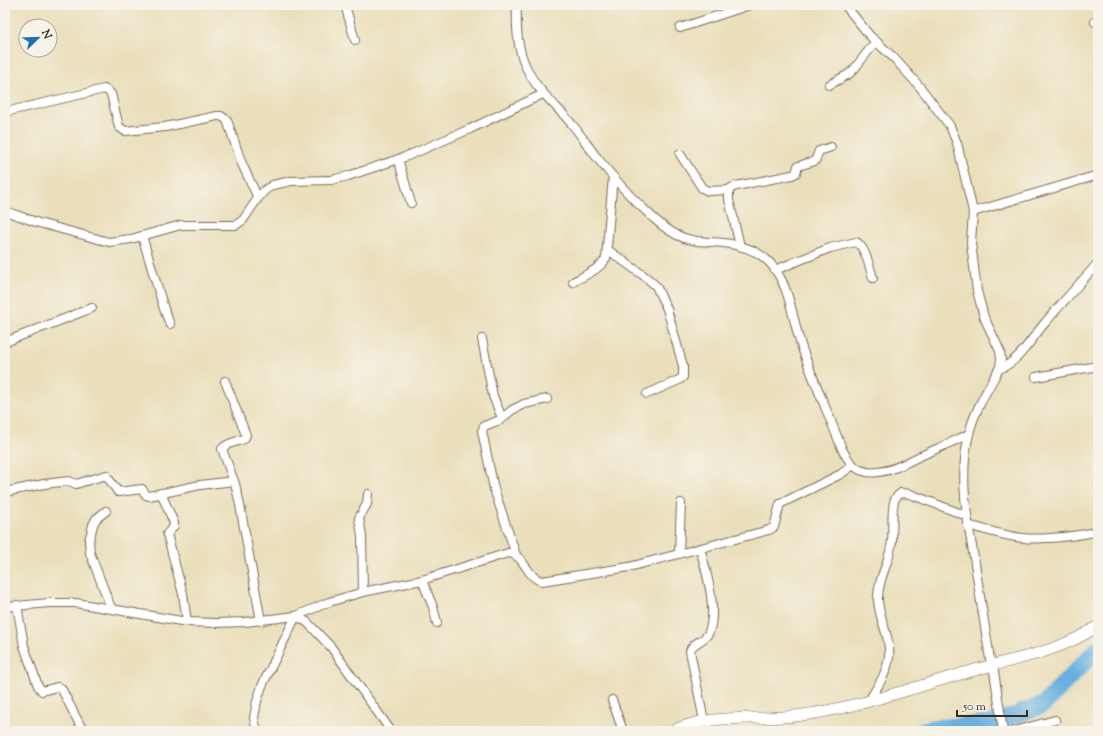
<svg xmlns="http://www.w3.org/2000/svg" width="1103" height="736" font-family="'Sorts Mill Goudy',serif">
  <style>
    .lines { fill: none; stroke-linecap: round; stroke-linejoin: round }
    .river { stroke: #69b0e0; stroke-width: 17 }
    .minor-casing { stroke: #786955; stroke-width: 10 }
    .secondary-casing { stroke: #786955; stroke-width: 12 }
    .minor { stroke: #fff; stroke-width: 8 }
    .secondary { stroke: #fff; stroke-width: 11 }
  </style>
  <rect width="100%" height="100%" fill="#f7f3e8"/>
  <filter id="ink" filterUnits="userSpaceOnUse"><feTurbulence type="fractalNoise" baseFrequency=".025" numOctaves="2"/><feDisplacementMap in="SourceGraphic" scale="8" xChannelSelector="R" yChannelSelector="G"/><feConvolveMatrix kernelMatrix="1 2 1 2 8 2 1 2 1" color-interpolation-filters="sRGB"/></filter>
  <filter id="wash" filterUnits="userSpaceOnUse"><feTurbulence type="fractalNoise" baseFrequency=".012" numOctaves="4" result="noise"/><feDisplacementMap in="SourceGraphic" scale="16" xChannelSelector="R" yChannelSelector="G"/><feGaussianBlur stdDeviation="0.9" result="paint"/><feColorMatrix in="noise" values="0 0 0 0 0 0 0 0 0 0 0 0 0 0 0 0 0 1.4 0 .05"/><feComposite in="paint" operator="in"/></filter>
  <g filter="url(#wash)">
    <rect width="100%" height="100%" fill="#eadfbb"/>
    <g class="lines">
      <polyline class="river" points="921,731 932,728 990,724 1043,705 1098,648"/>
    </g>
  </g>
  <g filter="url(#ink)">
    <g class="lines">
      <defs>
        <g id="minor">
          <polyline points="345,5 355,40"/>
          <path d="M517,5C516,27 517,47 526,67C537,92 559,107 575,128C582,137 588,146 595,155C611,175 627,194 646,211C655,220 665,229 677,235C692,243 708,241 724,243C740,245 759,251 770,263C791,286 792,320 802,348C814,382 829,415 842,449C846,457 851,466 860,470C865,472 872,473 878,472C892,471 906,463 918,457C935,450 952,442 969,434"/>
          <path d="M845,5L870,36L894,58L920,87L950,126L957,143L971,203L973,212L971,243L977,291L984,317L1000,351L1001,359L1000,367C989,387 976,408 970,430C958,474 967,520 975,563C980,598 986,632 991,666"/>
          <polyline points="1095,22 1098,22"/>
          <polyline points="680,28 750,5"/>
          <polyline points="829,85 849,74 855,68 876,41"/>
          <polyline points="5,112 104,89 108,91 111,94 119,127 125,131 165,127 217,116 221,116 227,120 242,164 258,198"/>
          <polyline points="680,154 702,188 708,191 729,190"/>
          <polyline points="398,159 411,203"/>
          <polyline points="5,211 39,223 109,242 131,239 181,225 236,225 243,220 258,198 265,190 273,185 291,181 331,180 348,176 405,157 470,129 543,94"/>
          <polyline points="973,212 1098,175"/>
          <polyline points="142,236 165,312 170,324"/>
          <polyline points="740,246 729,200 729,190 731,188 736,186 792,175 796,173 798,166 815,161 819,151 831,147"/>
          <polyline points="608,250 647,278 656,286 667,309 683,366 683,377 679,380 647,394"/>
          <path d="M775,270L830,248L856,242C865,245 870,269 873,278"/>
          <path d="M573,282C583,276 601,269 606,258L613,177"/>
          <polyline points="482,339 493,396 502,418"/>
          <polyline points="5,342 92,308"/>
          <path d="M999,369C1019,362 1031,339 1044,324C1062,303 1080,283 1098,263"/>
          <polyline points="1036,377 1098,366"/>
          <path d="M225,381L246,435L244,439C237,442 226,443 222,449L235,484L239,500L261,621"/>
          <polyline points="5,492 44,484 69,481 76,484 106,475 118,492 142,489 146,495 149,496 200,485 234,481"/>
          <polyline points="161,493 174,523 174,526 167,534 183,594 187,622"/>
          <polyline points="106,511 96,519 93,525 89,541 90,553 111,608"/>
          <path d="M968,525C986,530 1004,536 1023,538C1043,540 1079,536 1098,531"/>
          <path d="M700,548C706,571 718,609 709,632C706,641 692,642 690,651L704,721"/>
          <polyline points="679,554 681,503"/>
          <polyline points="516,555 494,489 482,431 484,426 500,420 512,410 524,404 547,399"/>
          <polyline points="422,580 433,607 437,623"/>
          <polyline points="363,592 362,536 359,518 367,504 368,494"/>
          <polyline points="17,605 24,646 38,686 42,691 57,687 61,688 81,727 89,731"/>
          <polyline points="5,607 49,603 76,603 187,622 216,623 245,622 296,616 307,622 331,647 391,731"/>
          <polyline points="993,665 1003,731"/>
          <polyline points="612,700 623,731"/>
          <path d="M869,701C877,687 887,674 889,657C891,637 879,620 878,600C877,580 890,562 892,541C893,532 891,506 895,499C896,496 899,495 901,493L910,494L967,516"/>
          <path d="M257,731L254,718L257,701L262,686L296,616L329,602L363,592L422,580L508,553C525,554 526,578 542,581L629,567L769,530L774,527L780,504L841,474L853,465"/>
          <polyline points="1014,731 1055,720"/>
        </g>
        <path id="secondary" d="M673,731C709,713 755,721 795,716C854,709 911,688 968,672C1015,658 1056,654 1098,626"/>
      </defs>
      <use href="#minor" class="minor-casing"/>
      <use href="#secondary" class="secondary-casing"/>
      <use href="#minor" class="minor"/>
      <use href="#secondary" class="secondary"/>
    </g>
  </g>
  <rect width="1103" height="736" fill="none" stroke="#f7f3e8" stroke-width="20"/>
  <g transform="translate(38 38) rotate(67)"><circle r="19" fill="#f7f3e8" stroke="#aca397"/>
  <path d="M0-3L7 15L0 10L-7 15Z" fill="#1f6fb2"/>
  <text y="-6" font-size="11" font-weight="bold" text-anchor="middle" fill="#3b2a1e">N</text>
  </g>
  <path d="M957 710v6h70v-6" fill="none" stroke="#3b2a1e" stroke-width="2"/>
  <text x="963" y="710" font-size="12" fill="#3b2a1e" stroke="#f7f3e8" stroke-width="3" paint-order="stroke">50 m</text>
</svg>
